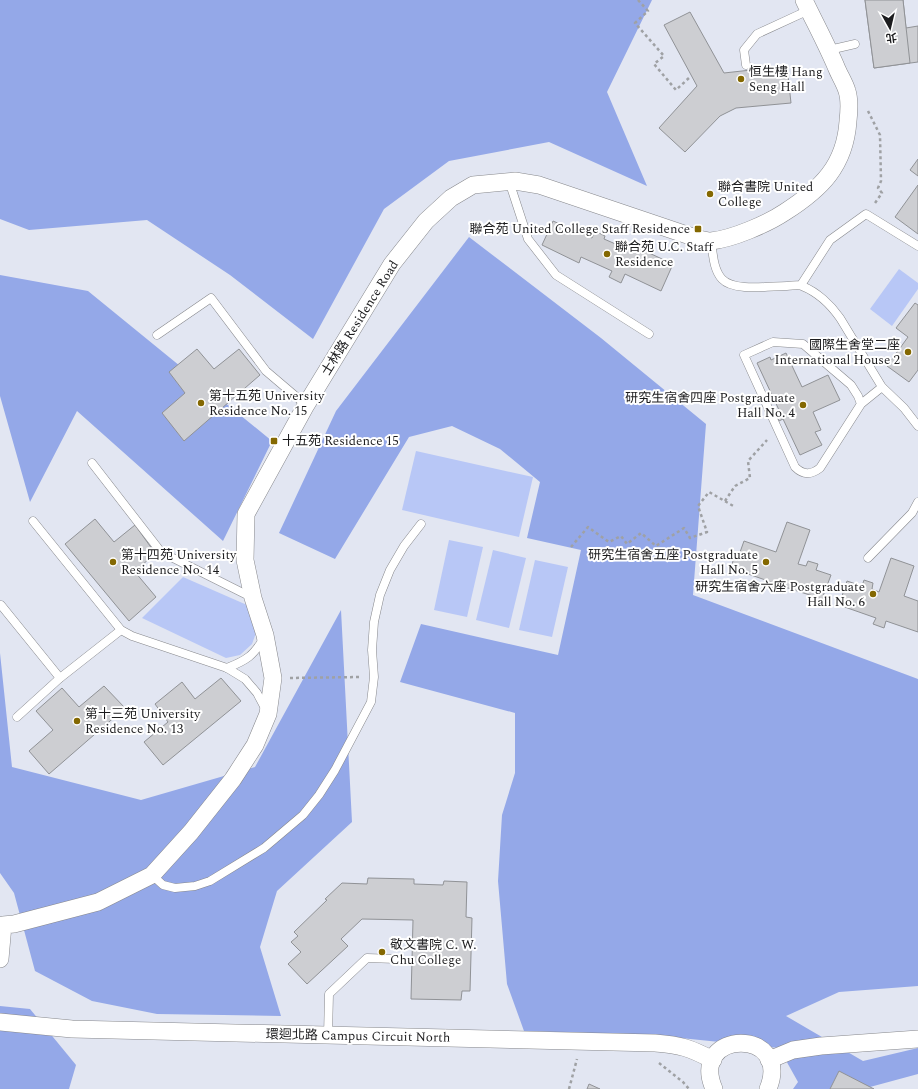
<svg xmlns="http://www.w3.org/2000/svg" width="918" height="1089" font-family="Spectral,'Noto Sans TC',serif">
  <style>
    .built { fill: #e2e6f2 }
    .green { fill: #b8c7f6 }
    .forest { fill: #94a8e8 }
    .building { fill: #cdced2; stroke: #909296 }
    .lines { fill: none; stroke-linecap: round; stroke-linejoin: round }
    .service-casing { stroke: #87888c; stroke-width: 9 }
    .minor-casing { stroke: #87888c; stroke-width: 18 }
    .path { stroke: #9fa1a4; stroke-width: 2.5; stroke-dasharray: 3 3; stroke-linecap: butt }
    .service { stroke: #fff; stroke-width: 8 }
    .minor { stroke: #fff; stroke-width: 17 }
    .poi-dot { fill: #846801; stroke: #fff; stroke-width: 1.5 }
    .labels { text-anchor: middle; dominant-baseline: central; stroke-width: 4; stroke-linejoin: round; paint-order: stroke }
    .poi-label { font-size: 13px; fill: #1c1c1e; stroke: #fff; text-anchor: start }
    .street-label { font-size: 13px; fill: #1c1c1e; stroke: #fff }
  </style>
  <rect width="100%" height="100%" fill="#eceef2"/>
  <rect class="built" x="0" y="0" width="918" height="1089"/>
  <g class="green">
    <polygon points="899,269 918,283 918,289 892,326 870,309"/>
    <polygon points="416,451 533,477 519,537 402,510"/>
    <polygon points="449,540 483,547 467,617 434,610"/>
    <polygon points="493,550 526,558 509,628 476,620"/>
    <polygon points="535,560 568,567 552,637 519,630"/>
    <polygon points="183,577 247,605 256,633 252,644 240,655 226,658 142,618"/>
  </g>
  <g class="forest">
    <polygon points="0,0 652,0 607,92 647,186 549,142 449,161 384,209 313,339 230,275 147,220 29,230 0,219"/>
    <polygon points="469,237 601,338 706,424 693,595 918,679 918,986 839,992 786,1016 863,1061 918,1048 918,1074 870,1087 871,1089 793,1089 798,1082 779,1048 651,1035 524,1031 507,984 498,881 502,815 515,773 515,713 400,682 421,624 558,655 581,550 527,538 540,482 500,449 452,426 409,437 335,559 279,533 336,411"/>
    <polygon points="0,275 88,291 272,441 223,541 77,411 30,502 0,396"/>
    <polygon points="341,610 352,822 277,891 260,947 281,1016 157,1014 92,1001 35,971 14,893 0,873 0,653 12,767 141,800 255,767"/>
    <polygon points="0,1006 30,1009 76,1065 69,1089 0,1089"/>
  </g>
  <g class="building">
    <polygon points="865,0 903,0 906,28 918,26 918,62 874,68"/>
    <polygon points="865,0 903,0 910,63 874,68"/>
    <polygon points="690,12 724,73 787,66 791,103 736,108 720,116 685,152 659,128 697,86 664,25"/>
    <polygon points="918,159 918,176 910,170"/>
    <polygon points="918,185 918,234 895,217"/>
    <polygon points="553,221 592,238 595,231 605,236 604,239 634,252 636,247 673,264 661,291 625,274 621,283 609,277 612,271 581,257 579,263 542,245"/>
    <polygon points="915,303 918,305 918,370 909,382 887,366 908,337 896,328"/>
    <polygon points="197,349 214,369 239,349 260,375 184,441 162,413 185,393 169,372"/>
    <polygon points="786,353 802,387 828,375 840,400 813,412 821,430 815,432 822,445 800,455 783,419 779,421 775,412 779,410 757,363 770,357 771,360"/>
    <polygon points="95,519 114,542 135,525 155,553 135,572 156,597 129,621 65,544"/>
    <polygon points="787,522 810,530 798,564 806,566 808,561 818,564 816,570 831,575 822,599 785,587 783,593 772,589 774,583 731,568 735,554 739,555 744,541 776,552"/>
    <polygon points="891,558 914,566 904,596 918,601 918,632 886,621 884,628 873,624 876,618 839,605 847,581 862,586 864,580 873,583 872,589 879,592"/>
    <polygon points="221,678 241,701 163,765 144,742 168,722 155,704 182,682 195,699"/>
    <polygon points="104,686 125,708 49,774 29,751 53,730 36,711 62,688 79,707"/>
    <polygon points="368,878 414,879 414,884 443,885 444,881 467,882 466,917 472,918 470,991 462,991 461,1000 411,999 413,920 362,919 341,939 348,946 307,984 288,964 301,952 291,942 298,936 294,932 327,900 325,899 342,883 367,884"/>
    <polygon points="839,1071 874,1089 830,1089"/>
    <polygon points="589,1084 600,1089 587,1089"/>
  </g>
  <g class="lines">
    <defs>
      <g id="service">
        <polyline points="829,50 855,44"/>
        <polyline points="746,65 744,50 757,34 809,10"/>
        <polyline points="509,181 528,239 556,275 649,334"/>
        <path d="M711,241C713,253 713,269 722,279C734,292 770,286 787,286C792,286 798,284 802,286C817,292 831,305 840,318L882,387L904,408L918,426"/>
        <polyline points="801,285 830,240 866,214 918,246"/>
        <polyline points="157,335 211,298 266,371 306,405"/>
        <path d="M861,404L820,468C811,475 803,475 795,467L744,355L773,342L803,344L851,385L858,396L861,404L882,387"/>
        <polyline points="92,463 161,552 253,598"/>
        <polyline points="33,521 121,630 132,636 227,668 245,679 257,693 266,710"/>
        <polyline points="868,558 912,513 918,502"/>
        <polyline points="1,605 60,678"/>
        <path d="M227,668C247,660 253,656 264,638"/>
        <polyline points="17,717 60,678 121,630"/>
        <polyline points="152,875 163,885 175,888 195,886 210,881 264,848 303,815 319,795 335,770 371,702 374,677 372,650 374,622 380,595 390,570 404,546 421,524"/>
        <polyline points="328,1036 329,994 367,958 396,959"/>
      </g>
      <g id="minor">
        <path d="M0,959L3,925L14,924L98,902L152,875L191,832L233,779L255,745L268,714L273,678L265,635L253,598L245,560L246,514L306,405L392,264L426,221L451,198L473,185L515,181L539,185L699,239C703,240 707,241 711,241C732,239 767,224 785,212C821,189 845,166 848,121C849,112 850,100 847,91C845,84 840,76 837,69C827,45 815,23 804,0"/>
        <path d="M0,1022L72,1029L655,1043C681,1045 690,1048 713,1060"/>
        <polyline points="769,1060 793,1050 821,1046 918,1039"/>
        <path d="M714,1089C688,1029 793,1027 768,1089"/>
      </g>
    </defs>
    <use href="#service" class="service-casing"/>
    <use href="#minor" class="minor-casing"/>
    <g class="path">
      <polyline points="638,0 648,11 635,23 664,56 654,64 676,90 690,77"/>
      <polyline points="868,111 880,135 881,181 878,188 882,193 875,203"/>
      <polyline points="725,501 735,486 750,478 748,461 767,440"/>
      <polyline points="571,547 588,527 609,542 621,536 627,544 641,533 656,546 684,528 690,538 707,532 698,506 709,492 735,507"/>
      <polyline points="290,678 361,677"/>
      <polyline points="659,1063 683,1082 689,1089"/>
      <polyline points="569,1089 577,1059"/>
    </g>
    <use href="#service" class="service"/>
    <use href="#minor" class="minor"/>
  </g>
  <g class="poi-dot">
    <circle cx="741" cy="79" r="4"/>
    <circle cx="710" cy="194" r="4"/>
    <rect x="694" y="225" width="8" height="8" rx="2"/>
    <circle cx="607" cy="254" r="4"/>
    <circle cx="908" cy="352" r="4"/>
    <circle cx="201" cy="403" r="4"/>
    <circle cx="803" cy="405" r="4"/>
    <rect x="270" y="437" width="8" height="8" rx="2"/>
    <circle cx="113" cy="562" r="4"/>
    <circle cx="766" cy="562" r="4"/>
    <circle cx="873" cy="594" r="4"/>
    <circle cx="77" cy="721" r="4"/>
    <circle cx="382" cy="952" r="4"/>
  </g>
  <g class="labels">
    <g class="poi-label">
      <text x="749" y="72">恒生樓 Hang<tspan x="749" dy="15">Seng Hall</tspan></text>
      <text x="718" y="187">聯合書院 United<tspan x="718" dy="15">College</tspan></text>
      <text x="690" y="229" text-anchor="end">聯合苑 United College Staff Residence</text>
      <text x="615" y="247">聯合苑 U.C. Staff<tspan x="615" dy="15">Residence</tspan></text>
      <text x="900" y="345" text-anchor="end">國際生舍堂二座<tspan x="900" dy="15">International House 2</tspan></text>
      <text x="209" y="396">第十五苑 University<tspan x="209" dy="15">Residence No. 15</tspan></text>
      <text x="795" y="398" text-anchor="end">研究生宿舍四座 Postgraduate<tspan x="795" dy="15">Hall No. 4</tspan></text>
      <text x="282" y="441">十五苑 Residence 15</text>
      <text x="121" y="555">第十四苑 University<tspan x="121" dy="15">Residence No. 14</tspan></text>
      <text x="758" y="555" text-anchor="end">研究生宿舍五座 Postgraduate<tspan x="758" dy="15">Hall No. 5</tspan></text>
      <text x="865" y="587" text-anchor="end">研究生宿舍六座 Postgraduate<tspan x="865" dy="15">Hall No. 6</tspan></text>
      <text x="85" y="714">第十三苑 University<tspan x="85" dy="15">Residence No. 13</tspan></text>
      <text x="390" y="945">敬文書院 C. W.<tspan x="390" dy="15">Chu College</tspan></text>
    </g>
    <g class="street-label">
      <text transform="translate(360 318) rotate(-58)">士林路 Residence Road</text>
      <text transform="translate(358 1036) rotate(1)">環迴北路 Campus Circuit North</text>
    </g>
  </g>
  <g transform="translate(890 28) rotate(172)" stroke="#ffffff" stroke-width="3" paint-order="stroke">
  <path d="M0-3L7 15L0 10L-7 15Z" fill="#1c1c1e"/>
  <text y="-6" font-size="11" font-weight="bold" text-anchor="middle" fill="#1c1c1e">北</text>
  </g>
</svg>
